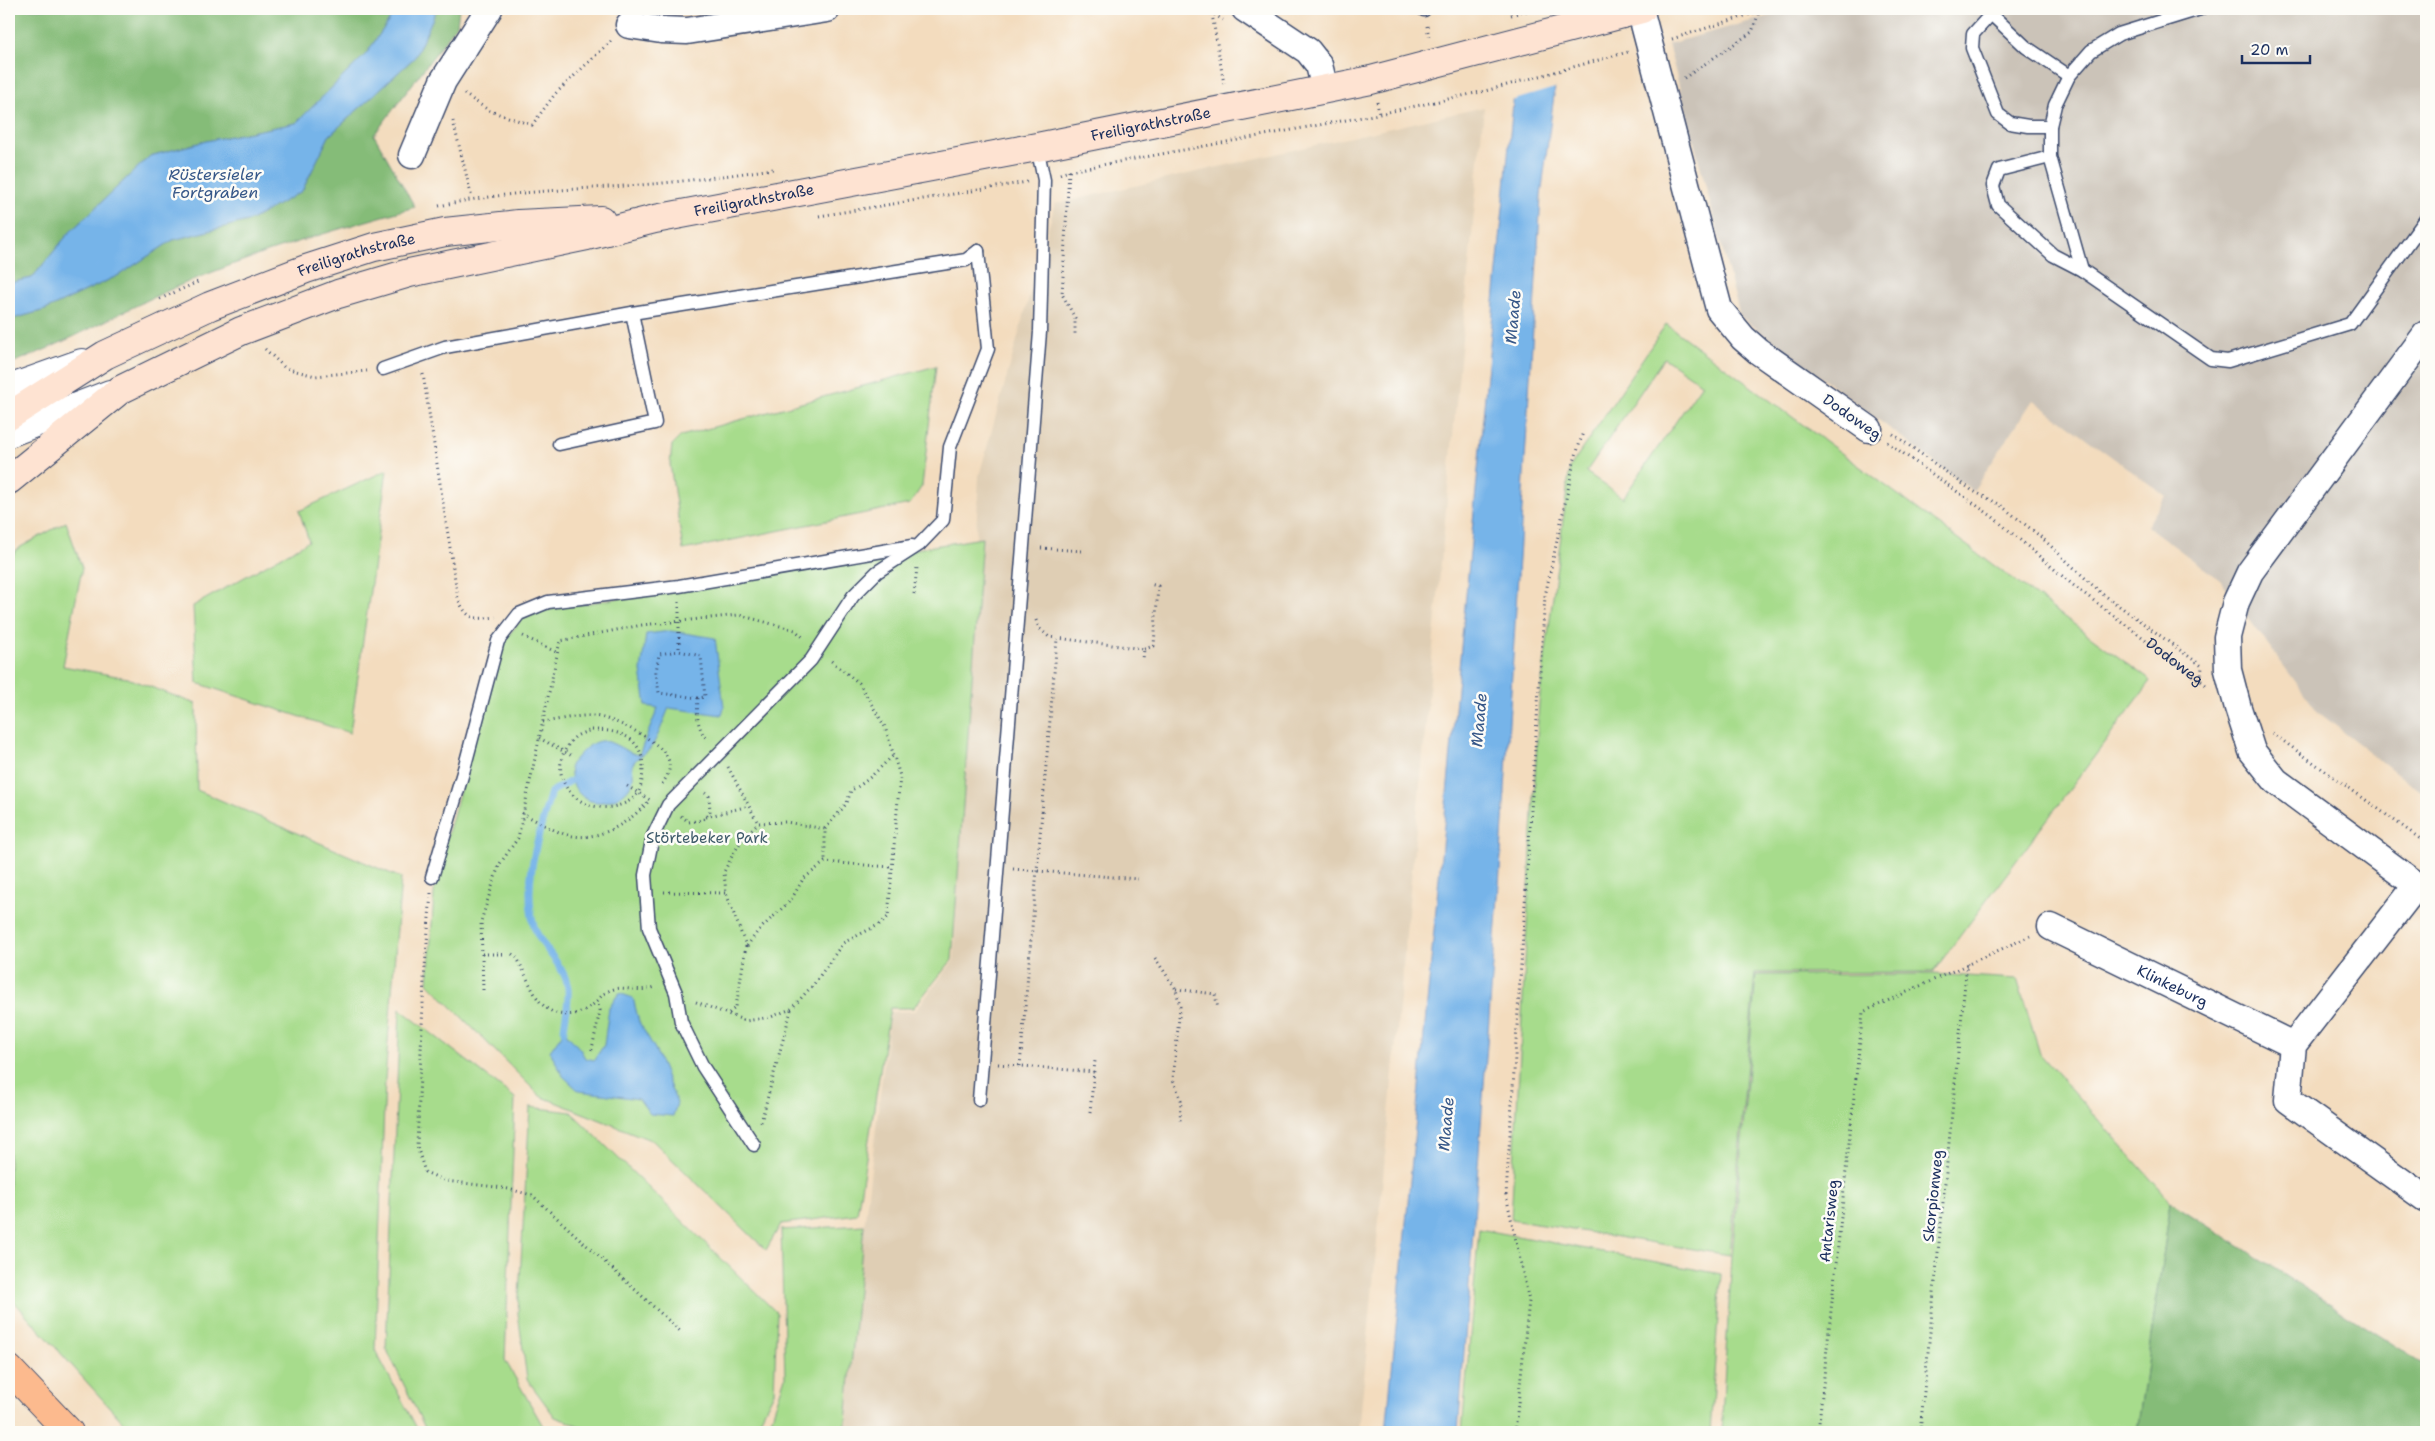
<svg xmlns="http://www.w3.org/2000/svg" width="2435" height="1441" font-family="'Shantell Sans',sans-serif">
  <style>
    .built { fill: #dfceb4 }
    .industrial { fill: #cbc3b8 }
    .green { fill: #a7dc8c; stroke: #618675; fill-rule: evenodd }
    .forest { fill: #85bc78; stroke: #50766b }
    .water { fill: #76b4e9; stroke: #4872a4 }
    .pier { fill: #f3dcbe }
    .lines { fill: none; stroke-linecap: round; stroke-linejoin: round }
    .stream { stroke: #76b4e9; stroke-width: 7 }
    .service-casing { stroke: #3b496c; stroke-width: 15 }
    .minor-casing { stroke: #3b496c; stroke-width: 29 }
    .tertiary-casing { stroke: #3b496c; stroke-width: 30 }
    .secondary-casing { stroke: #3b496c; stroke-width: 30 }
    .motorway-casing { stroke: #3b496c; stroke-width: 30 }
    .path { stroke: #3b496c; stroke-width: 3; stroke-dasharray: 1 4; stroke-linecap: butt }
    .service { stroke: #fff; stroke-width: 12 }
    .minor { stroke: #fff; stroke-width: 26 }
    .tertiary { stroke: #fff; stroke-width: 28 }
    .secondary { stroke: #fee3d2; stroke-width: 28 }
    .motorway { stroke: #fcba8e; stroke-width: 28 }
    .labels { text-anchor: middle; dominant-baseline: central; stroke-width: 5; stroke-linejoin: round; paint-order: stroke }
    .street-label { font-size: 15px; fill: #1b2f5e; stroke: #fdfcf7 }
    .park-label { font-size: 15px; fill: #3e5a6a; stroke: #fdfcf7 }
    .water-label { font-size: 16px; font-style: italic; fill: #365788; stroke: #fdfcf7 }
  </style>
  <rect width="100%" height="100%" fill="#fdfcf7"/>
  <filter id="ink" filterUnits="userSpaceOnUse"><feTurbulence type="fractalNoise" baseFrequency=".02" numOctaves="2"/><feDisplacementMap in="SourceGraphic" scale="10" xChannelSelector="R" yChannelSelector="G"/><feConvolveMatrix kernelMatrix="1 2 1 2 8 2 1 2 1" color-interpolation-filters="sRGB"/></filter>
  <filter id="wash" filterUnits="userSpaceOnUse"><feTurbulence type="fractalNoise" baseFrequency=".0096" numOctaves="4" result="noise"/><feDisplacementMap in="SourceGraphic" scale="20" xChannelSelector="R" yChannelSelector="G"/><feGaussianBlur stdDeviation="1.12" result="paint"/><feColorMatrix in="noise" values="0 0 0 0 0 0 0 0 0 0 0 0 0 0 0 0 0 1.4 0 .05"/><feComposite in="paint" operator="in"/></filter>
  <g filter="url(#wash)">
    <rect width="100%" height="100%" fill="#f3dcbe"/>
    <polygon class="built" points="1484,107 1359,1432 845,1432 855,1302 890,1012 915,1011 954,960 979,476 1055,204"/>
    <polygon class="industrial" points="1795,9 2426,9 2426,796 2318,712 2220,580 2147,526 2166,496 2033,400 1973,491 1740,316 1668,44"/>
    <g class="green">
      <path d="M1666,324L2151,681L1933,972L1755,973L1730,1255L1511,1220L1539,703L1570,467ZM1664,358L1702,384L1623,498L1586,472Z"/>
      <polygon points="936,366 922,486 910,504 683,550 670,464 672,445 681,436"/>
      <polygon points="387,470 350,733 197,683 193,606 309,541 299,511"/>
      <polygon points="66,522 82,568 63,666 127,678 196,704 197,790 401,878 385,1079 375,1350 419,1432 132,1432 9,1296 9,562 17,549"/>
      <polygon points="982,538 952,960 913,1008 890,1008 857,1214 781,1224 766,1250 653,1141 540,1096 428,983 435,880 501,644 522,619 541,611"/>
      <polygon points="1932,974 2017,979 2040,1054 2171,1202 2137,1432 1721,1432 1732,1256 1756,975"/>
      <polygon points="400,1009 515,1098 505,1360 543,1426 560,1432 427,1432 386,1348"/>
      <polygon points="530,1107 571,1112 777,1313 774,1392 754,1432 596,1432 555,1417 527,1379 518,1313"/>
      <polygon points="864,1225 845,1432 767,1432 785,1377 781,1230"/>
      <polygon points="1479,1229 1721,1274 1710,1432 1462,1432"/>
    </g>
    <g class="forest">
      <polygon points="9,9 397,9 366,54 296,123 206,141 150,156 69,233 32,278 9,283"/>
      <path d="M437,9H459L457,25L374,135L415,207C334,230 252,254 174,288C119,312 66,344 9,364V320L45,310L119,275L173,240L251,220L302,191L329,136L415,57Z"/>
      <polygon points="2171,1202 2426,1366 2426,1432 2137,1432"/>
    </g>
    <g class="water">
      <polygon points="397,9 437,9 415,57 329,136 302,191 251,220 173,240 119,275 45,310 9,320 9,283 32,278 69,233 150,156 206,141 296,123 366,54"/>
      <polygon points="1522,9 1565,9 1541,196 1500,871 1458,1432 1386,1432"/>
      <path d="M671,631L715,638L724,707L722,715L669,708C663,721 658,739 649,750C644,754 638,757 634,762C630,767 634,771 633,777C632,796 604,807 588,800C573,792 571,780 570,765C580,754 593,736 609,742C620,746 628,753 639,755L658,708L646,706L641,671L646,634Z"/>
      <polygon points="619,993 633,998 639,1022 655,1049 677,1103 673,1116 650,1114 639,1099 579,1091 563,1076 550,1051 564,1031 580,1049 585,1058 594,1060 604,1045 609,1008"/>
    </g>
    <polygon class="pier" points="1520,9 1567,9 1558,87 1511,101"/>
    <g class="lines">
      <path class="stream" d="M564,1031C565,1018 569,1002 568,989C566,965 540,948 534,926C522,881 539,834 551,792L578,777"/>
    </g>
  </g>
  <g filter="url(#ink)">
    <g class="lines">
      <defs>
        <g id="service">
          <polyline points="1987,9 1991,14 2026,47 2069,76"/>
          <polyline points="2200,9 2119,34 2091,51 2069,76 2055,105 2050,126 2050,157 2082,270 2211,359 2228,361 2350,324 2426,219"/>
          <polyline points="1424,10 1424,9"/>
          <polyline points="1991,14 1973,34 1972,48 1998,114 2010,123 2028,126 2050,126"/>
          <polyline points="2050,157 1999,170 1993,186 1998,205 2053,255 2082,270"/>
          <polyline points="383,369 445,347 632,313 966,260 978,251"/>
          <polyline points="559,444 655,423 632,313"/>
          <polyline points="432,877 464,769 498,641 519,614 548,602 679,586 912,546"/>
          <polyline points="979,1100 1040,332 1044,180 1037,147"/>
          <polyline points="754,1145 703,1067 681,1022 676,993 649,928 645,875 653,836 668,805 811,660 853,596 877,572 919,545 943,520 950,447 988,349 978,251"/>
        </g>
        <g id="minor">
          <polyline points="1245,9 1308,51 1319,65 1325,89"/>
          <polyline points="1640,9 1719,309 1743,338 1758,351 1869,429"/>
          <polyline points="629,25 661,30 687,31 827,9"/>
          <polyline points="412,155 443,81 489,9"/>
          <polyline points="2426,334 2250,572 2236,602 2227,637 2228,670 2238,708 2252,751 2276,781 2426,892"/>
          <polyline points="2417,885 2293,1045 2288,1100 2426,1199"/>
          <path id="s2" d="M2051,927L2293,1045"/>
        </g>
        <g id="tertiary">
          <polyline points="9,389 82,363"/>
          <polyline points="9,433 110,394"/>
        </g>
        <g id="secondary">
          <path id="s3" d="M9,416L105,355L210,306L306,269L374,247L445,232L518,224L601,220"/>
          <path id="s4" d="M9,480L120,390L241,331L338,294L409,273L587,236L655,219L1037,147L1371,80L1642,9"/>
        </g>
        <polyline id="motorway" points="9,1369 69,1432"/>
      </defs>
      <use href="#service" class="service-casing"/>
      <use href="#minor" class="minor-casing"/>
      <use href="#tertiary" class="tertiary-casing"/>
      <use href="#secondary" class="secondary-casing"/>
      <use href="#motorway" class="motorway-casing"/>
      <g class="path">
        <polyline points="1206,9 1223,20"/>
        <polyline points="1212,14 1224,84"/>
        <polyline points="1511,15 1534,9"/>
        <polyline points="1427,26 1429,38"/>
        <polyline points="1672,39 1767,9"/>
        <polyline points="1684,78 1752,32 1759,12"/>
        <polyline points="464,94 490,111 532,125 555,94 611,41"/>
        <polyline points="1377,102 1379,114"/>
        <polyline points="453,121 472,198"/>
        <polyline points="1069,171 1062,294 1075,318 1075,335"/>
        <polyline points="1060,174 1069,171 1379,114 1485,91 1628,52"/>
        <path d="M439,206C501,192 563,190 625,186C675,183 724,176 773,169"/>
        <polyline points="819,216 1027,182"/>
        <polyline points="160,299 200,281"/>
        <polyline points="265,349 285,368 315,376 367,371"/>
        <path d="M423,374L458,599C468,621 474,619 496,617"/>
        <polyline points="1893,434 1973,491 1999,504 2040,536 2100,592 2202,666 2201,680"/>
        <path id="s1" d="M1887,442L1993,517L2073,585L2206,685"/>
        <polyline points="1041,548 1082,551"/>
        <polyline points="914,594 917,568"/>
        <polyline points="679,602 679,651"/>
        <polyline points="1036,620 1039,628 1049,637 1144,649 1143,660"/>
        <polyline points="523,636 558,653"/>
        <polyline points="1144,649 1154,646 1158,586 1150,584"/>
        <path d="M698,698L659,693L656,672L659,654L679,651L701,656L705,697L698,698C697,714 696,728 708,740"/>
        <path d="M543,722C559,720 577,715 593,716C612,717 662,741 668,759C672,768 667,777 662,784"/>
        <path d="M592,730C618,730 642,736 643,767C643,774 642,786 638,793C631,802 622,805 612,807C570,812 543,769 574,738C578,734 586,732 592,730Z"/>
        <polyline points="2272,733 2426,843"/>
        <polyline points="539,738 574,757"/>
        <polyline points="728,767 758,823"/>
        <polyline points="627,786 650,800"/>
        <path d="M522,813C535,820 550,829 564,834C596,844 628,824 649,801"/>
        <polyline points="681,816 689,822 703,820 710,812 709,796 705,793"/>
        <polyline points="706,817 749,806"/>
        <path d="M825,829L847,803L851,790C866,784 881,766 894,755"/>
        <polyline points="1013,869 1138,879"/>
        <polyline points="664,892 726,893"/>
        <polyline points="431,893 424,979 417,1146 425,1172 446,1181 504,1188 532,1195 680,1331"/>
        <polyline points="747,946 758,931 791,900 803,879 825,862 891,867"/>
        <path d="M482,954H512L517,958C524,970 534,998 544,1006C561,1021 583,1015 597,1001L600,1010L591,1054"/>
        <polyline points="1155,958 1176,989 1180,1007 1173,1079 1181,1100 1180,1121"/>
        <polyline points="1176,989 1215,994 1218,1009"/>
        <polyline points="483,990 481,921 499,865 518,838 560,641 642,625 739,615 795,630 804,638"/>
        <path d="M597,1001C617,977 631,996 655,987"/>
        <polyline points="696,1002 746,1021 771,1017 791,1009 814,984 843,943 880,924 888,917 900,776 885,727 859,683 830,660"/>
        <polyline points="729,1013 736,1007 746,946 726,893 724,872 733,854 744,837 758,823 786,822 825,829 825,862"/>
        <polyline points="998,1064 1094,1072"/>
        <polyline points="1020,1066 1057,639"/>
        <polyline points="1090,1112 1095,1061"/>
        <polyline points="761,1122 791,1010"/>
        <polyline points="1515,1432 1529,1301 1506,1195 1545,596 1574,462 1583,432"/>
        <polyline points="1818,1432 1863,1012 2030,936"/>
        <polyline points="1920,1432 1967,963"/>
      </g>
      <use href="#service" class="service"/>
      <use href="#minor" class="minor"/>
      <use href="#tertiary" class="tertiary"/>
      <use href="#secondary" class="secondary"/>
      <use href="#motorway" class="motorway"/>
    </g>
  </g>
  <g class="labels">
    <g class="street-label">
      <text stroke="none"><textPath href="#s4" startOffset="1212">Freiligrathstraße</textPath></text>
      <text stroke="none"><textPath href="#s4" startOffset="808">Freiligrathstraße</textPath></text>
      <text stroke="none"><textPath href="#s3" startOffset="385">Freiligrathstraße</textPath></text>
      <text transform="translate(1852 417) rotate(35)">Dodoweg</text>
      <text stroke="none"><textPath href="#s1" startOffset="362">Dodoweg</textPath></text>
      <text stroke="none"><textPath href="#s2" startOffset="135">Klinkeburg</textPath></text>
      <text transform="translate(1933 1196) rotate(-84)">Skorpionweg</text>
      <text transform="translate(1829 1221) rotate(-84)">Antarisweg</text>
    </g>
    <g class="park-label">
      <text x="707" y="838">Störtebeker Park</text>
    </g>
    <g class="water-label">
      <text x="215" y="174">Rüstersieler<tspan x="215" dy="18">Fortgraben</tspan></text>
      <text transform="translate(1513 317) rotate(-85)">Maade</text>
      <text transform="translate(1479 720) rotate(-85)">Maade</text>
      <text transform="translate(1446 1124) rotate(-85)">Maade</text>
    </g>
  </g>
  <rect width="2435" height="1441" fill="none" stroke="#fdfcf7" stroke-width="30"/>
  <path d="M2242 55v8h68v-8" fill="none" stroke="#1b2f5e" stroke-width="2.5"/>
  <text x="2250" y="55" font-size="15" fill="#1b2f5e" stroke="#fdfcf7" stroke-width="4" paint-order="stroke">20 m</text>
</svg>
